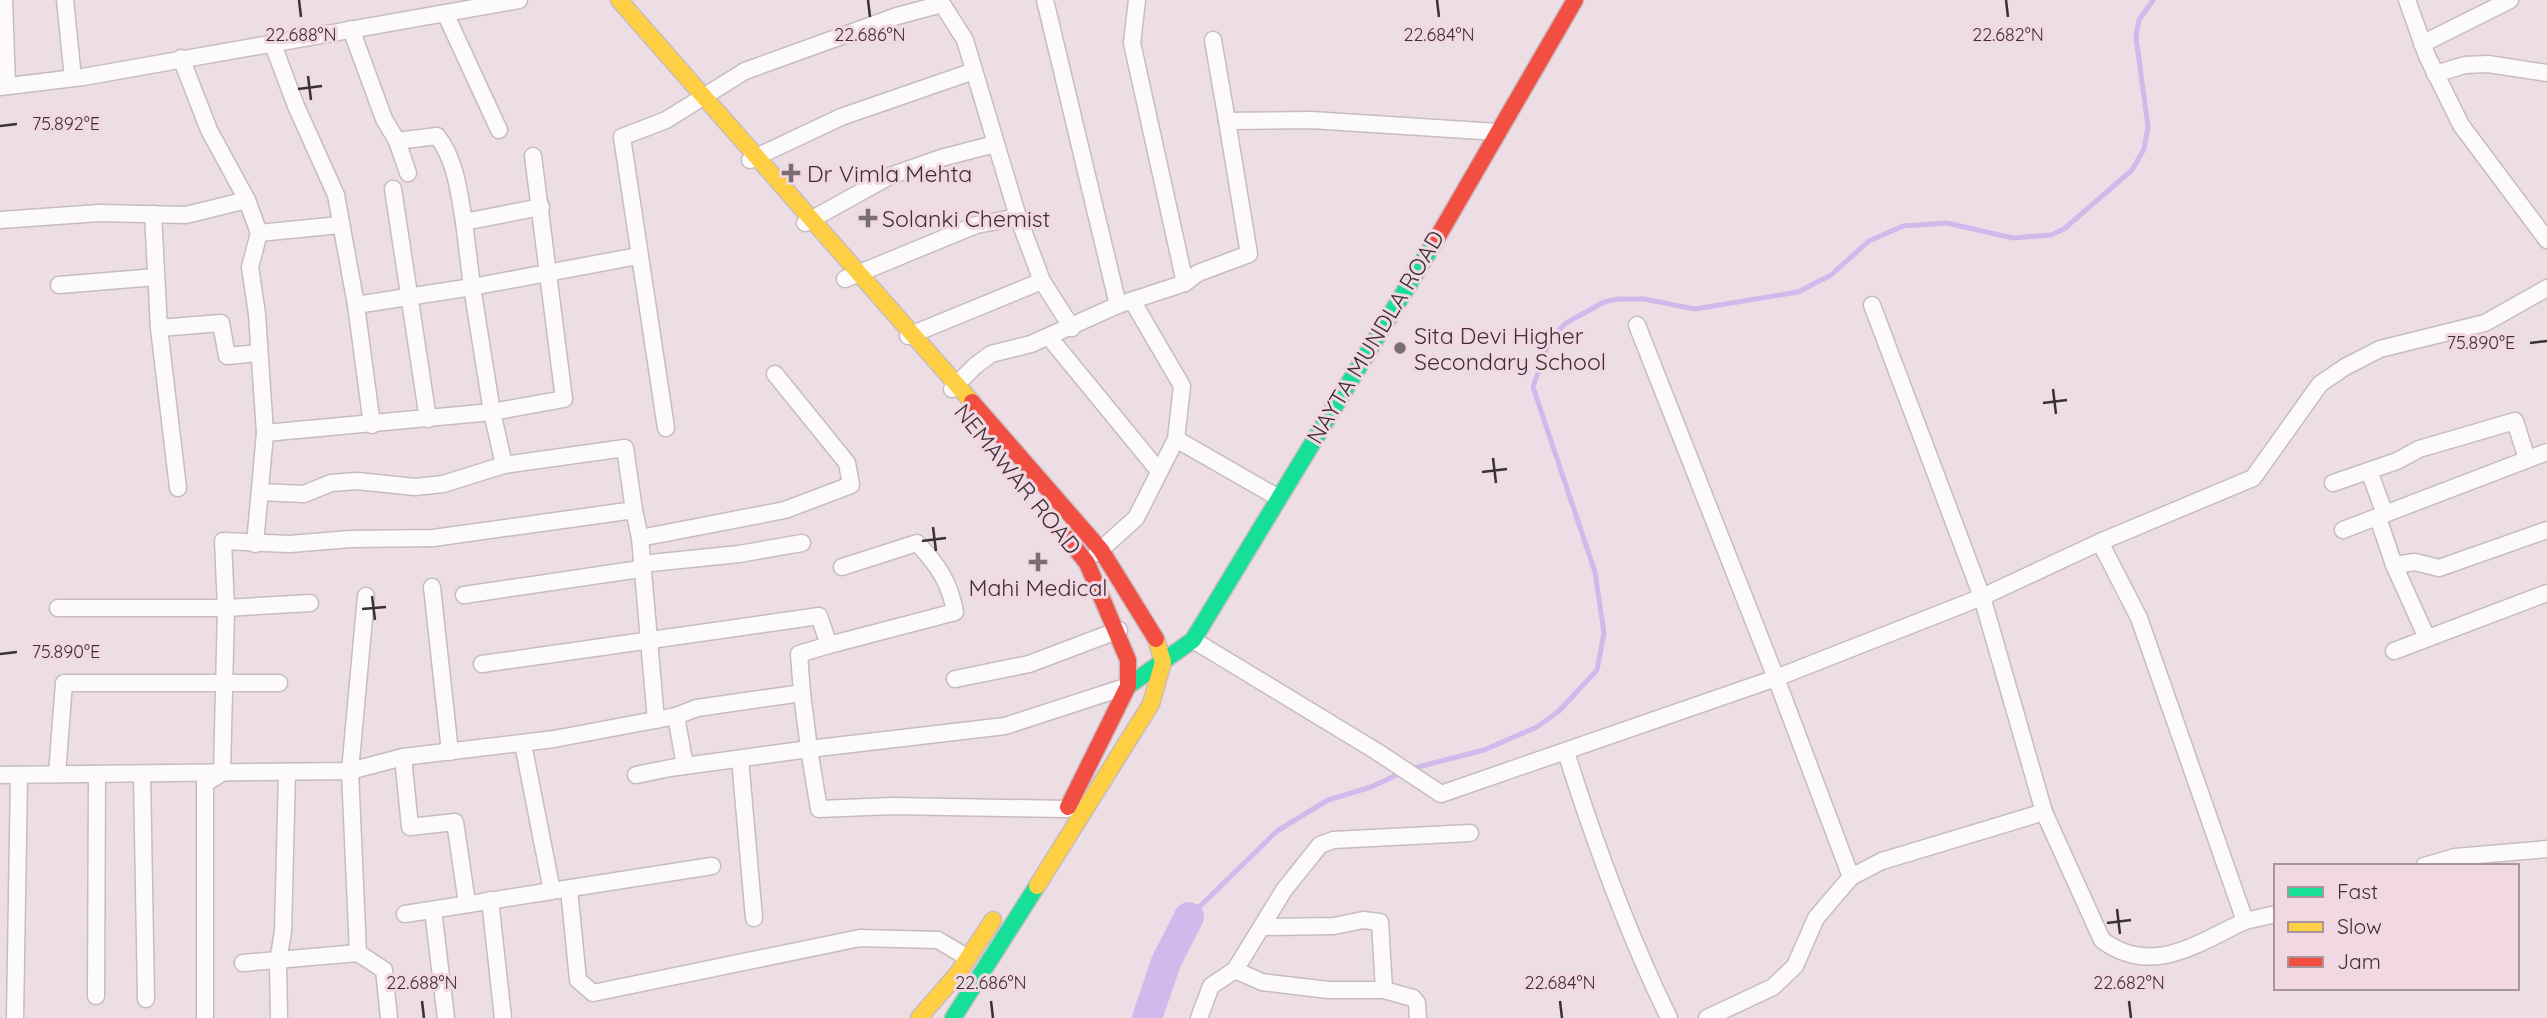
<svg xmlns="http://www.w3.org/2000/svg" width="2547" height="1018" font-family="Quicksand,sans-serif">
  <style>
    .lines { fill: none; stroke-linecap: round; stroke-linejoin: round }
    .stream { stroke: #d0b9eb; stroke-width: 5 }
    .river { stroke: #d0b9eb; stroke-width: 30 }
    .street-casing { stroke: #c7bcc1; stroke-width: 19 }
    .fast-casing { stroke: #c7bcc1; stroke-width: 19 }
    .slow-casing { stroke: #c7bcc1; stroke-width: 19 }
    .jam-casing { stroke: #c7bcc1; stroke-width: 19 }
    .street { stroke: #fcfafb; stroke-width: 16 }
    .fast { stroke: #16e098; stroke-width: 16 }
    .slow { stroke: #ffcf43; stroke-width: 16 }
    .jam { stroke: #f24e42; stroke-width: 16 }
    .ticks { fill: none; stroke: #3b3135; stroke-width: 2.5 }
    .poi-dot { fill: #796e72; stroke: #f2d8e3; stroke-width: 2.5 }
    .labels { text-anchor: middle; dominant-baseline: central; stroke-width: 6; stroke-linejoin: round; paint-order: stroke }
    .poi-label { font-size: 23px; fill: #3b3135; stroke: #f2d8e3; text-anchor: start }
    .street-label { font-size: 23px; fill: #3b3135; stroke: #f2d8e3 }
    .ticks-label { font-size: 18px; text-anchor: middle; fill: #3b3135; stroke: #f2d8e3; stroke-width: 6; stroke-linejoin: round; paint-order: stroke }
  </style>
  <rect width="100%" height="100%" fill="#ecdee4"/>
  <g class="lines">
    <g class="stream">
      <polyline points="1410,769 1484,750 1537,727 1559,711 1597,670 1604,633 1595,572 1533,387 1550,339 1566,323 1604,302 1618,299 1644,299 1695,309 1798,292 1831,275 1869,241 1903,226 1947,223 2013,238 2051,235 2064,229 2132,170 2144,149 2148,127 2136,37 2139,20 2153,0"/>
      <polyline points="1189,917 1277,831 1328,800 1371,787 1401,773"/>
    </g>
    <polyline class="river" points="1147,1018 1166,962 1189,917"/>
    <defs>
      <g id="street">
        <polyline points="4,0 7,86"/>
        <polyline points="65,0 73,78"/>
        <polyline points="1045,0 1118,305"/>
        <polyline points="1137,0 1132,43 1185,283"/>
        <polyline points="2407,0 2427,56 2461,125 2547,240"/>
        <polyline points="445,13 499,130"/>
        <path d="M351,29L384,119L397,141L437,136C456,160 459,193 464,222L541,207"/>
        <polyline points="1213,40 1227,121 1311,120 1498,132"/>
        <polyline points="272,42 296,106 336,195 356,305 472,287 492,412 564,399 533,156"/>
        <polyline points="2422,44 2510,0"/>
        <polyline points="181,58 209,130 247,200 259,233 340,225"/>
        <polyline points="2435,74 2465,65 2488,64 2547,73"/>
        <polyline points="0,87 83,77 519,0"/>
        <polyline points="397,141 408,173"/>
        <polyline points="750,160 841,117 974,71"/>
        <polyline points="393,189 428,419"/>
        <polyline points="153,214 159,328 178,488"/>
        <polyline points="0,220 99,213 186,215 247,200"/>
        <polyline points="464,222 472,287 638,256"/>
        <polyline points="805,223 890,176 941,158 995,144"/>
        <polyline points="259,233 250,267 257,314 265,433"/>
        <polyline points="845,279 976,225 1018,217"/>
        <polyline points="59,285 156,277"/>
        <polyline points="356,305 372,425"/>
        <polyline points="1637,325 1776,678 1851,877 1882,861 2044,812 1982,597 1872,305"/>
        <polyline points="159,328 221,323 227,356 259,353"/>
        <polyline points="908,336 1042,281"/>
        <polyline points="1049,337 1158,470"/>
        <polyline points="952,389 975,366 991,354 1031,344 1118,305 1185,283 1198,273 1249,254 1227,121"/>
        <polyline points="666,428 622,137 666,120 745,71 897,16 942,4 965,40 1018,217 1042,281 1072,328"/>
        <polyline points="1176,439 1277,497"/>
        <polyline points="2369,471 2385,514"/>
        <polyline points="2333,483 2397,461 2419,449 2515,421 2527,459"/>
        <polyline points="260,492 304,494 331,483 357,481 415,487 443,484 504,465"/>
        <polyline points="2378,518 2394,565"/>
        <polyline points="2343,530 2547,452"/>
        <polyline points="2100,542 2139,618 2245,921 2276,914"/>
        <polyline points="255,544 265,433 492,412 504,465 625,448 634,510"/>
        <polyline points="1097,553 1136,518 1176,439 1182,386 1133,302"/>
        <polyline points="641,564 739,554 802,543"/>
        <polyline points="432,587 450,752"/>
        <polyline points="464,595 640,569"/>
        <polyline points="58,608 226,608 310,603"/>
        <polyline points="2427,638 2394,565 2415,562 2439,568 2547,530"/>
        <polyline points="1193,640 1376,751 1441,794 1776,678 1982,597 2100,542 2253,478 2320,384 2345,367 2380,349 2485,323 2547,288"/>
        <polyline points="2394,651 2547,593"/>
        <path d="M482,664L819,616L829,645L955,612C950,583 938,565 917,543L842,567"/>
        <polyline points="955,679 1029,664 1119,630"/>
        <polyline points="802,693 799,654 829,645"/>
        <polyline points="676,716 685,766"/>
        <polyline points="656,720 640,538 785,510 851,485 847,463 775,374"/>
        <path d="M1566,752C1595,844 1627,932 1669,1018"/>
        <polyline points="403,757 410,827 455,822 467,903"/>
        <polyline points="740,759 754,918"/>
        <polyline points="57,774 64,683 279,683"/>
        <polyline points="142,774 146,999"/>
        <polyline points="0,775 350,771 403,757 554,739 676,716 697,708 802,693 809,749 1005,726 1128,686"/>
        <polyline points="636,775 670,768 809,749 819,809 892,806 1067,809"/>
        <path d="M2044,812L2102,940C2152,977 2196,944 2245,921"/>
        <polyline points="2424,866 2455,857 2547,849"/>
        <polyline points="569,889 578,980 593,993 860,938 938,940 968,958"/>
        <polyline points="558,890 712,866"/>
        <polyline points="490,900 503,1018"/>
        <polyline points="433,910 446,1018"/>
        <polyline points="405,914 552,891 523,744"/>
        <polyline points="1263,927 1334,926 1363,920 1380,922 1384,990"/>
        <polyline points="358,953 350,771 366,596"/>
        <polyline points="243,963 358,953 384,970 389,1018"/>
        <polyline points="1235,970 1262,982 1328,990 1384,990 1413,998 1417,1003 1418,1018"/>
        <polyline points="96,996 97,774"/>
        <polyline points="15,1018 19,776"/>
        <polyline points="205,1018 205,783 222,773 226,608 223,541 290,544 350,539 433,538 634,510 640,538"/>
        <polyline points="279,1018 278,962 283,931 287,773"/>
        <polyline points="1199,1018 1211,986 1235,970 1284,890 1320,845 1333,840 1470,833"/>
        <polyline points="1707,1018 1773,987 1795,966 1816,918 1851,877"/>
      </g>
      <g id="fast">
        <polyline points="1128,686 1193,640 1437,238"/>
        <polyline points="953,1018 1037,886"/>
      </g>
      <g id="slow">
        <polyline points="619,0 972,402"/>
        <polyline points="1037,886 1151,704 1163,662 1156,639"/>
        <polyline points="919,1018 958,973 993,920"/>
      </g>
      <g id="jam">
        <polyline points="1437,238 1575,0"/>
        <polyline points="972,402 1101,550 1156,639"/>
        <polyline points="1067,538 1087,563 1128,660 1128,686 1068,807"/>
      </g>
    </defs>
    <use href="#street" class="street-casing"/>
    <use href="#fast" class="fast-casing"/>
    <use href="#slow" class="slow-casing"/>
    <use href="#jam" class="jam-casing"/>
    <use href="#street" class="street"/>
    <use href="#fast" class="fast"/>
    <use href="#slow" class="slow"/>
    <use href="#jam" class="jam"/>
  </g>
  <path class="ticks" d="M299,0L301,17M868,0L870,17M1437,0L1439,17M2006,0L2008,17M308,76L311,100M298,89L322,86M0,126L17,124M2530,343L2547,341M2053,389L2056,414M2043,403L2067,400M1493,458L1496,483M1482,472L1507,469M933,527L936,551M922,541L946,538M372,596L375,620M362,609L386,607M0,654L17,652M2117,909L2120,934M2107,923L2131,920M422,1001L424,1018M991,1001L993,1018M1560,1001L1562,1018M2129,1001L2131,1018"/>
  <g class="poi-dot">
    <path d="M787.5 162.5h7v7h7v7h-7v7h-7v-7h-7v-7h7z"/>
    <path d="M864.5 207.5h7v7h7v7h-7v7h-7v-7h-7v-7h7z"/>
    <circle cx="1400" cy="348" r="7"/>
    <path d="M1034.5 551.5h7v7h7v7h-7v7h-7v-7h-7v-7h7z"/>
  </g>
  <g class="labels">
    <g class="poi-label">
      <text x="807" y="173">Dr Vimla Mehta</text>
      <text x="882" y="218">Solanki Chemist</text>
      <text x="1414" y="335">Sita Devi Higher<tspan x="1414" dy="26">Secondary School</tspan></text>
      <text x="1038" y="587" text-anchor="middle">Mahi Medical</text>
    </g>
    <g class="street-label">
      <text transform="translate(1375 337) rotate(-59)">NAYTA MUNDLA ROAD</text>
      <text transform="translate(1018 479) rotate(51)">NEMAWAR ROAD</text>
    </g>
  </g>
  <g class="ticks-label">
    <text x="301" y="41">22.688°N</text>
    <text x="870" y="41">22.686°N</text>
    <text x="1439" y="41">22.684°N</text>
    <text x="2008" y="41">22.682°N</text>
    <text x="66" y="130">75.892°E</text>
    <text x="2481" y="349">75.890°E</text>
    <text x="66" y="658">75.890°E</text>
    <text x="422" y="989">22.688°N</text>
    <text x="991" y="989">22.686°N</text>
    <text x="1560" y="989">22.684°N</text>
    <text x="2129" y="989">22.682°N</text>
  </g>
  <rect x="2274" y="864" width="245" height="126" fill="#f2d8e3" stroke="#a9959d" stroke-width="2"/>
  <rect x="2288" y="887" width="35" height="10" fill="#16e098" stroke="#a9959d" stroke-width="2"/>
  <text x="2337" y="899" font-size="21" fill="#3b3135">Fast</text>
  <rect x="2288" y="922" width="35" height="10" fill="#ffcf43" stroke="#a9959d" stroke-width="2"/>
  <text x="2337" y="934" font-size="21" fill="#3b3135">Slow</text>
  <rect x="2288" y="957" width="35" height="10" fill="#f24e42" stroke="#a9959d" stroke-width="2"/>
  <text x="2337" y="969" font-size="21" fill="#3b3135">Jam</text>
</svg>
